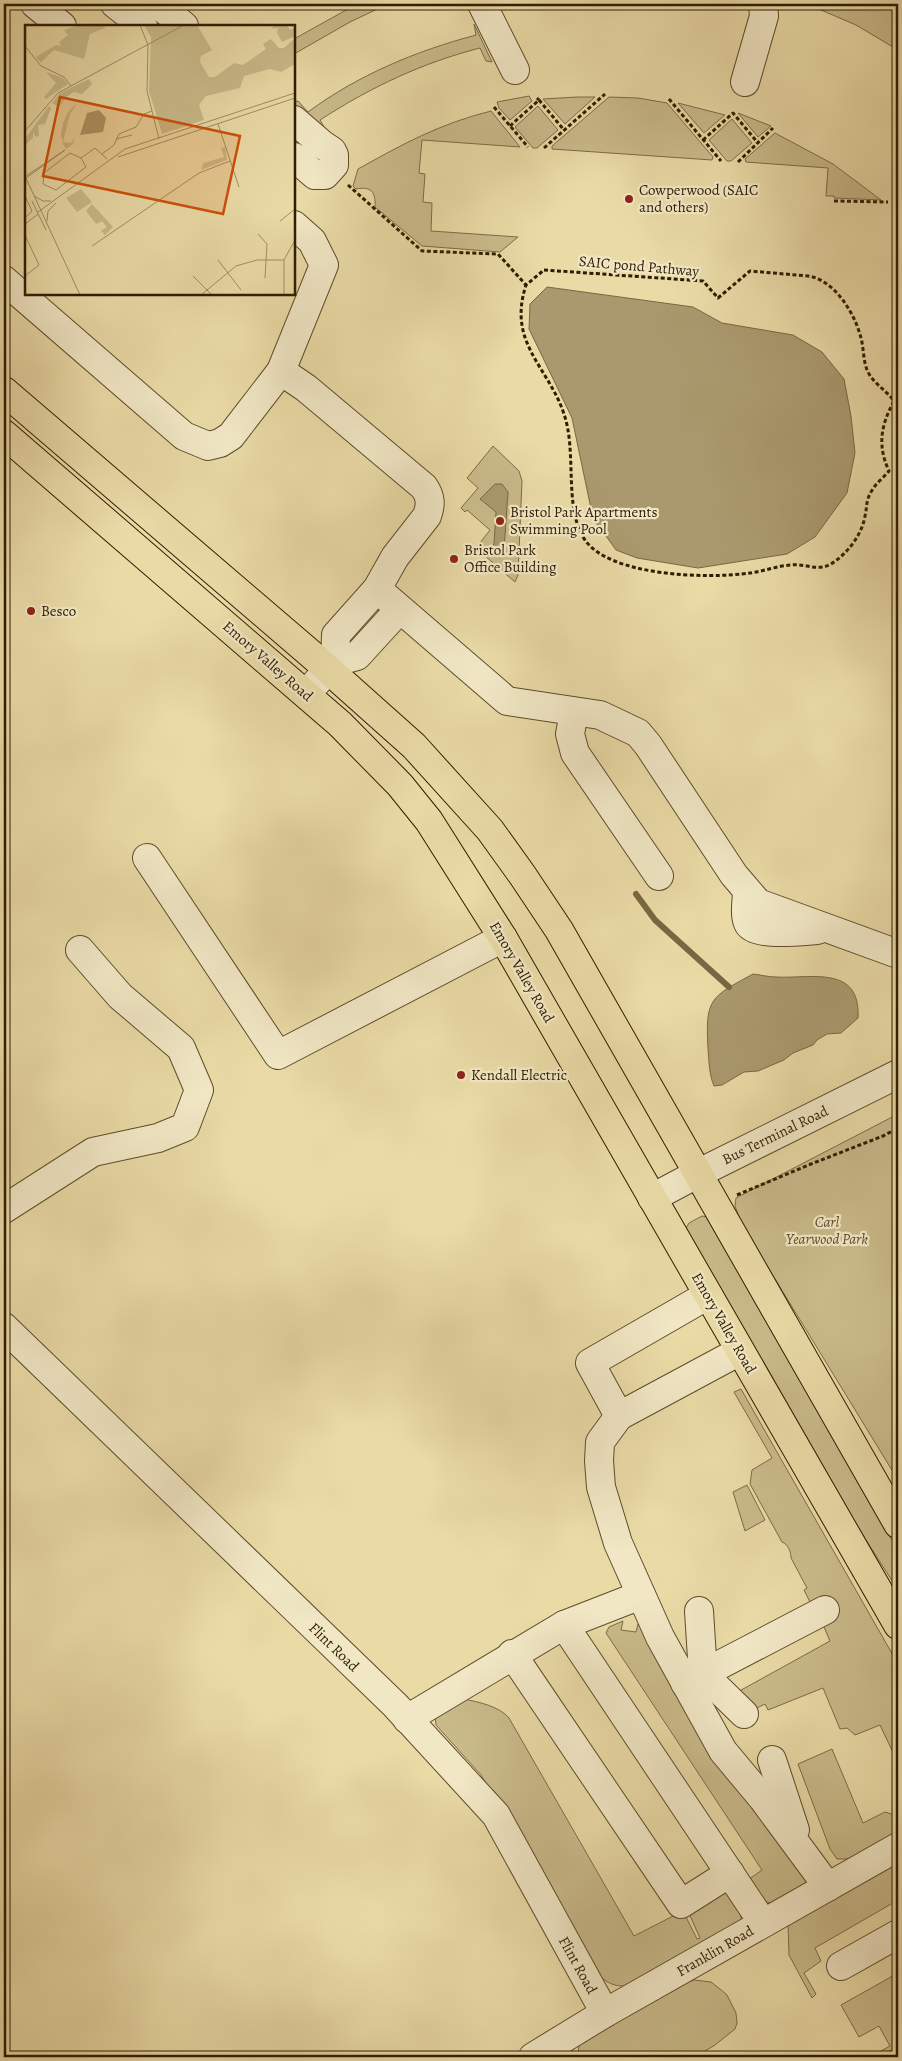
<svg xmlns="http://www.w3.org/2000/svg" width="902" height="2061" font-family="Alegreya,serif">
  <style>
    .green { fill: #c9ba8a; stroke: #7c6b45 }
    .water { fill: #aa996e; stroke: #796742 }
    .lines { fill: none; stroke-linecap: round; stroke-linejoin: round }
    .stream { stroke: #796742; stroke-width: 6 }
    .minor-casing { stroke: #5e4c2a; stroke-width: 30 }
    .major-casing { stroke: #2f1c00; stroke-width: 30 }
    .path { stroke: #2f1c00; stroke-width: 3; stroke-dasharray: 4 2.5; stroke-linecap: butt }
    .minor { stroke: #f1e7c5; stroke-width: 28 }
    .major { stroke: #e9daa6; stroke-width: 28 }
    .poi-dot { fill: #8f2418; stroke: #f1e7c5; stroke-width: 2 }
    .labels { text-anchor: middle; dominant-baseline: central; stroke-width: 4.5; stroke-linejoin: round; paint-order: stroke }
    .poi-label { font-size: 15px; fill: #2f1c00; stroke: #f1e7c5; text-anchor: start }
    .street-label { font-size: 15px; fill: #2f1c00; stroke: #f1e7c5 }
    .park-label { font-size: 15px; font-style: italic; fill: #5d4b29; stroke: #f1e7c5 }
    .inset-road { fill: none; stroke: #9f8e64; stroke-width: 1 }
    .view { fill: #cc500a; fill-opacity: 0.15; stroke: #cc500a; stroke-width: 2.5 }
    .inset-edge { fill: none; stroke: #2f1c00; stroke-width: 2.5 }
  </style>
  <rect width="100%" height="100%" fill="#e9daa6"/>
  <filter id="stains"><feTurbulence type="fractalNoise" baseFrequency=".004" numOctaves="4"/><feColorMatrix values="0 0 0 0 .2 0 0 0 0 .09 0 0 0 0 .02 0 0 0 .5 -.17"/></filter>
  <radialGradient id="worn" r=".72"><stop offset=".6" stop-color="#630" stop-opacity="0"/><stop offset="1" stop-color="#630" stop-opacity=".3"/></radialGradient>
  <g class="green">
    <polygon points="357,4 388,4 350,22 294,54 294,39"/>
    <polygon points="807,4 898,4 898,50 856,25"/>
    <path d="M474,24L492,62L486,61L480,48C422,63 371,87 320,120L327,132L294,110V102L298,101L308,112C358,75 416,51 476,35Z"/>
    <polygon points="529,96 532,101 510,120 499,108 497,102"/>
    <polygon points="577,97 595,97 565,124 543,99"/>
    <polygon points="609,97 638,98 667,103 713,157 712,160 552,149 552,146"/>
    <polygon points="678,103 725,115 704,133"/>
    <polygon points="538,106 558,130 537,148 533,148 515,127"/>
    <path d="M491,111L520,147L422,140L419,173L425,174L423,202L432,203L431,231L518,237L500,252L422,246L375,207C376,192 371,186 356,189L353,186L358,169C403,144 439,124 491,111Z"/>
    <polygon points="738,113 771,126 758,137"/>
    <polygon points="732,119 752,143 731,161 727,161 709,140"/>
    <polygon points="775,133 833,164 881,200 834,198 834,196 826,196 828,168 746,162 745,159"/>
    <polygon points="493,446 519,471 522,481 518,575 515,582 476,548 490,530 467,510 465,512 461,508 478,488 467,478"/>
    <polygon points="898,1114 898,1480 742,1225 735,1206 736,1198"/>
    <path d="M702,1216L707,1217L898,1551V1590C823,1476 759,1355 691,1237L686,1228L689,1223Z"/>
    <path d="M741,1389L898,1664V1763L880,1725L855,1735L847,1728L840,1729L823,1688L768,1710L765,1704L753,1710L734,1694L830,1641L824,1627L826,1624L810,1602L804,1590L807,1588L791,1558C791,1552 788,1544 782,1542L750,1484L752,1470L772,1458L734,1392Z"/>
    <polygon points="747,1485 765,1520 745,1531 733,1492"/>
    <polygon points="623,1621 621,1630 636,1632 638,1624 642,1625 758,1809 809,1884 773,1904 762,1900 748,1880 762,1870 606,1633 609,1627"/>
    <path d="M464,1699C478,1702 499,1706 509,1718L634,1936L683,1911L697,1939L700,1938L687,1909L724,1890L741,1913V1922L629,1986C614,1987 606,1983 596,1972L481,1775L436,1725L435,1716Z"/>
    <polygon points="832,1749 863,1823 885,1812 898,1816 898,1830 895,1834 851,1859 837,1859 830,1849 798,1764"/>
    <polygon points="898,1863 898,1900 815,1948 821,1961 804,1973 816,1994 812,1998 789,1955 788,1923"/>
    <polygon points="898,1973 898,2046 879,2057 870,2057 890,2046 879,2026 859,2037 841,2005"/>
    <polygon points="694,1980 711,1982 720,1989 727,1995 736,2013 737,2023 735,2029 715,2045 695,2057 577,2057 580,2042 683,1983"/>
  </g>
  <g class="water">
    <polygon points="547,287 693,307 722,323 793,335 822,352 844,379 851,416 855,453 847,493 815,537 787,554 698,568 637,558 616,550 593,518 572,418 529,329 530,304"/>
    <polygon points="495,484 502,484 508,492 504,550 500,556 490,548 494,544 496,512 480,499"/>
    <path d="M753,974C761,975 769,977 776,977C810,979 861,964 858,1018L841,1033L827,1034L817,1040L813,1045L793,1053L784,1060L758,1071L744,1072L722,1085L714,1086C709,1074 709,1061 708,1048C705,998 711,997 753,974Z"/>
  </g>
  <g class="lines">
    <polyline class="stream" points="636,894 655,920 729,987"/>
    <defs>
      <g id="minor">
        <polyline points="35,4 62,26"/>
        <polyline points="115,4 143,26"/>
        <polyline points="158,4 184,26"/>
        <polyline points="482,4 515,70"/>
        <polyline points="745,82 764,16 763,4"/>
        <polyline points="294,120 323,145 332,151 334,155 334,165 325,175 315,175 294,157"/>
        <polyline points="4,280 184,436 208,446 220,443 231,436 281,371 324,265 312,241 294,225"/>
        <path d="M281,371L306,388L424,487C431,497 431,505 427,516L395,557L377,589L336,635L335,662"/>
        <polyline points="377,589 507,701 600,715 638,733 648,745 734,875 758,903 898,954"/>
        <polyline points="306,694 335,662 357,656 399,610"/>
        <polyline points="574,712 570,734 575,753 659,876"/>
        <polyline points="147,858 278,1055 503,938"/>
        <path d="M747,891C747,900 744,914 748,923C754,937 803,931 817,930"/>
        <polyline points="652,1198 697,1174 898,1074"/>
        <polyline points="4,1209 93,1152 158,1138 185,1127 199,1090 181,1048 120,996 80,950"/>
        <polyline points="708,1295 590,1363 619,1416 740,1351"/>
        <polyline points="4,1327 395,1705 496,1815 605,2013"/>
        <polyline points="619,1416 600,1442 599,1461 601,1487 618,1543 660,1637 723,1751 763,1799 828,1887"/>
        <polyline points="699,1611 703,1674 744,1714"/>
        <polyline points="564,1625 763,1923"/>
        <polyline points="512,1654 681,1904 730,1873"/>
        <polyline points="685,1683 825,1610"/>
        <polyline points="407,1719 564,1625 641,1595"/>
        <polyline points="772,1760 795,1830"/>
        <polyline points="841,1966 898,1934"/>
        <polyline points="533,2057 605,2013 898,1847"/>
      </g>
      <g id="major">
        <polyline points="4,391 312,655 414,746 490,830 523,876 559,930 898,1524"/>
        <polyline points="4,434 340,724 400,785 429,821 503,938 898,1625"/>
      </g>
    </defs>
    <use href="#minor" class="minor-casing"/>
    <use href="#major" class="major-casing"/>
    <g class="path">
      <polyline points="669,99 721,161"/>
      <polyline points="539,100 564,130"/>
      <polyline points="494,107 528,147"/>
      <polyline points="510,126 539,100 537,98"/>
      <polyline points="703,140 733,113 758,143"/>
      <polyline points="544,148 605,94"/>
      <polyline points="738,162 773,128"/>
      <polyline points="348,185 422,251 498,254 526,285"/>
      <polyline points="834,201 888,202"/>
      <path d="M544,270L703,281L718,298L750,271L808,276C835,280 855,314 861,338C864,349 863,362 868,372C874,384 886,390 894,401C881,425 877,445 889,471C883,478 874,485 870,494C866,501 867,508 865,516C862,535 847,554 831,564C817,572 805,563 791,565C777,566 764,571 750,573C709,579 606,577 583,537C564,504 577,452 564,414C548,366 507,343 526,285Z"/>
      <polyline points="737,1195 811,1164 883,1136 898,1128"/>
    </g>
    <use href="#minor" class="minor"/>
    <use href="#major" class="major"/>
  </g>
  <g class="poi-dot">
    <circle cx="629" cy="199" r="5"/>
    <circle cx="500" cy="521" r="5"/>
    <circle cx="454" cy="559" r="5"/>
    <circle cx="31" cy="611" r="5"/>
    <circle cx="461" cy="1075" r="5"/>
  </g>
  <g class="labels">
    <g class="poi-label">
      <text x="639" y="190">Cowperwood (SAIC<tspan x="639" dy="17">and others)</tspan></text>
      <text x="510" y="512">Bristol Park Apartments<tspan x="510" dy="17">Swimming Pool</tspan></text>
      <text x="464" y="550">Bristol Park<tspan x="464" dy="17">Office Building</tspan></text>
      <text x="41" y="611">Besco</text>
      <text x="471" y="1075">Kendall Electric</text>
    </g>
    <g class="street-label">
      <text transform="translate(639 266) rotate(5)">SAIC pond Pathway</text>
      <text transform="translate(268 661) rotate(41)">Emory Valley Road</text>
      <text transform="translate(522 972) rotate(60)">Emory Valley Road</text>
      <text transform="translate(775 1135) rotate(-26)">Bus Terminal Road</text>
      <text transform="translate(724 1323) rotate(60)">Emory Valley Road</text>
      <text transform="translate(334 1647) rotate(44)">Flint Road</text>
      <text transform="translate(715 1951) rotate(-30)">Franklin Road</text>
      <text transform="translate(578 1965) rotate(61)">Flint Road</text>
    </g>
    <g class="park-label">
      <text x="827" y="1222">Carl<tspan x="827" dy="17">Yearwood Park</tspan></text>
    </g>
  </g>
  <g transform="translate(25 25)">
    <rect width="270" height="270" fill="#e9daa6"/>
    <path d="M54,0H79L80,3L65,9L59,34L29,25L16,37L13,35L11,32L31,20L36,21L34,17L43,10L39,5ZM119,0H172L187,25L176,31L175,37L184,52H190L209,38L218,40L241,24L238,19L246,14L254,23H259L270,13V39L256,47L245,44L219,51L215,63L181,71L174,80L179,95L137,109L124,66L126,12ZM250,0H262L265,5L269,3L270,11L257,17L252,8L253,3L246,4ZM21,47L38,53L43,59L21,74L19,72L31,58ZM64,54L67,59L57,69L49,67L41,72L34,82L27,78L35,68ZM52,78L45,89L38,117L46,118L50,112L48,119L41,124L38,119L36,109L38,98L43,87ZM24,81L26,83L20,99L13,100L14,111L11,112L8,107V113L0,120V114ZM200,122L202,135L176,145L178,138L199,132L196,123ZM56,164L67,177L52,187L41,173ZM67,179L88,202L80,210L76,206L82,202L77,196L71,199L61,186Z" fill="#c9ba8a"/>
    <path d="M74,85L81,93L78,107L55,110L62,88Z" fill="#aa996e"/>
    <path class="inset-road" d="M115,0L123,20L122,66L134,114M0,21L16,41L39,52L46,61M193,99L214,162M0,106L33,68L159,0M91,114L107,110M77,129L89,120L94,109L111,102L119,89L127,86M93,132L270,73M56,133L61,142L31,165L18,159L19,148L45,128L56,133L70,123L82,134M0,151L55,270M1,151L40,125L1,153M0,171L7,186L0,193M9,171L18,176H26M7,176L21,205M13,187L100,124L270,68M22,196L23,186L31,178M255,196L270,184M0,199L13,189M233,209L242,219L240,253M0,210L14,240L0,251M67,221L174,148L205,136M193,235L216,265M168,251L187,270M176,270L211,241L232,235H259M259,270V235L270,215"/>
    <path class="view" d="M35,72L215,111L198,189L18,151Z"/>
    <rect width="270" height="270" class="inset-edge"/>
  </g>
  <rect width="902" height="2061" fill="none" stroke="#e9daa6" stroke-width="20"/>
  <rect x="5" y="5" width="892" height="2051" fill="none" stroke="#2f1c00" stroke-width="2.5"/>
  <rect x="10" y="10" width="882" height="2041" fill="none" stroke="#2f1c00"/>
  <rect width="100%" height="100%" filter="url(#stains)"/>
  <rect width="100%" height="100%" fill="url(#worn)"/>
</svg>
